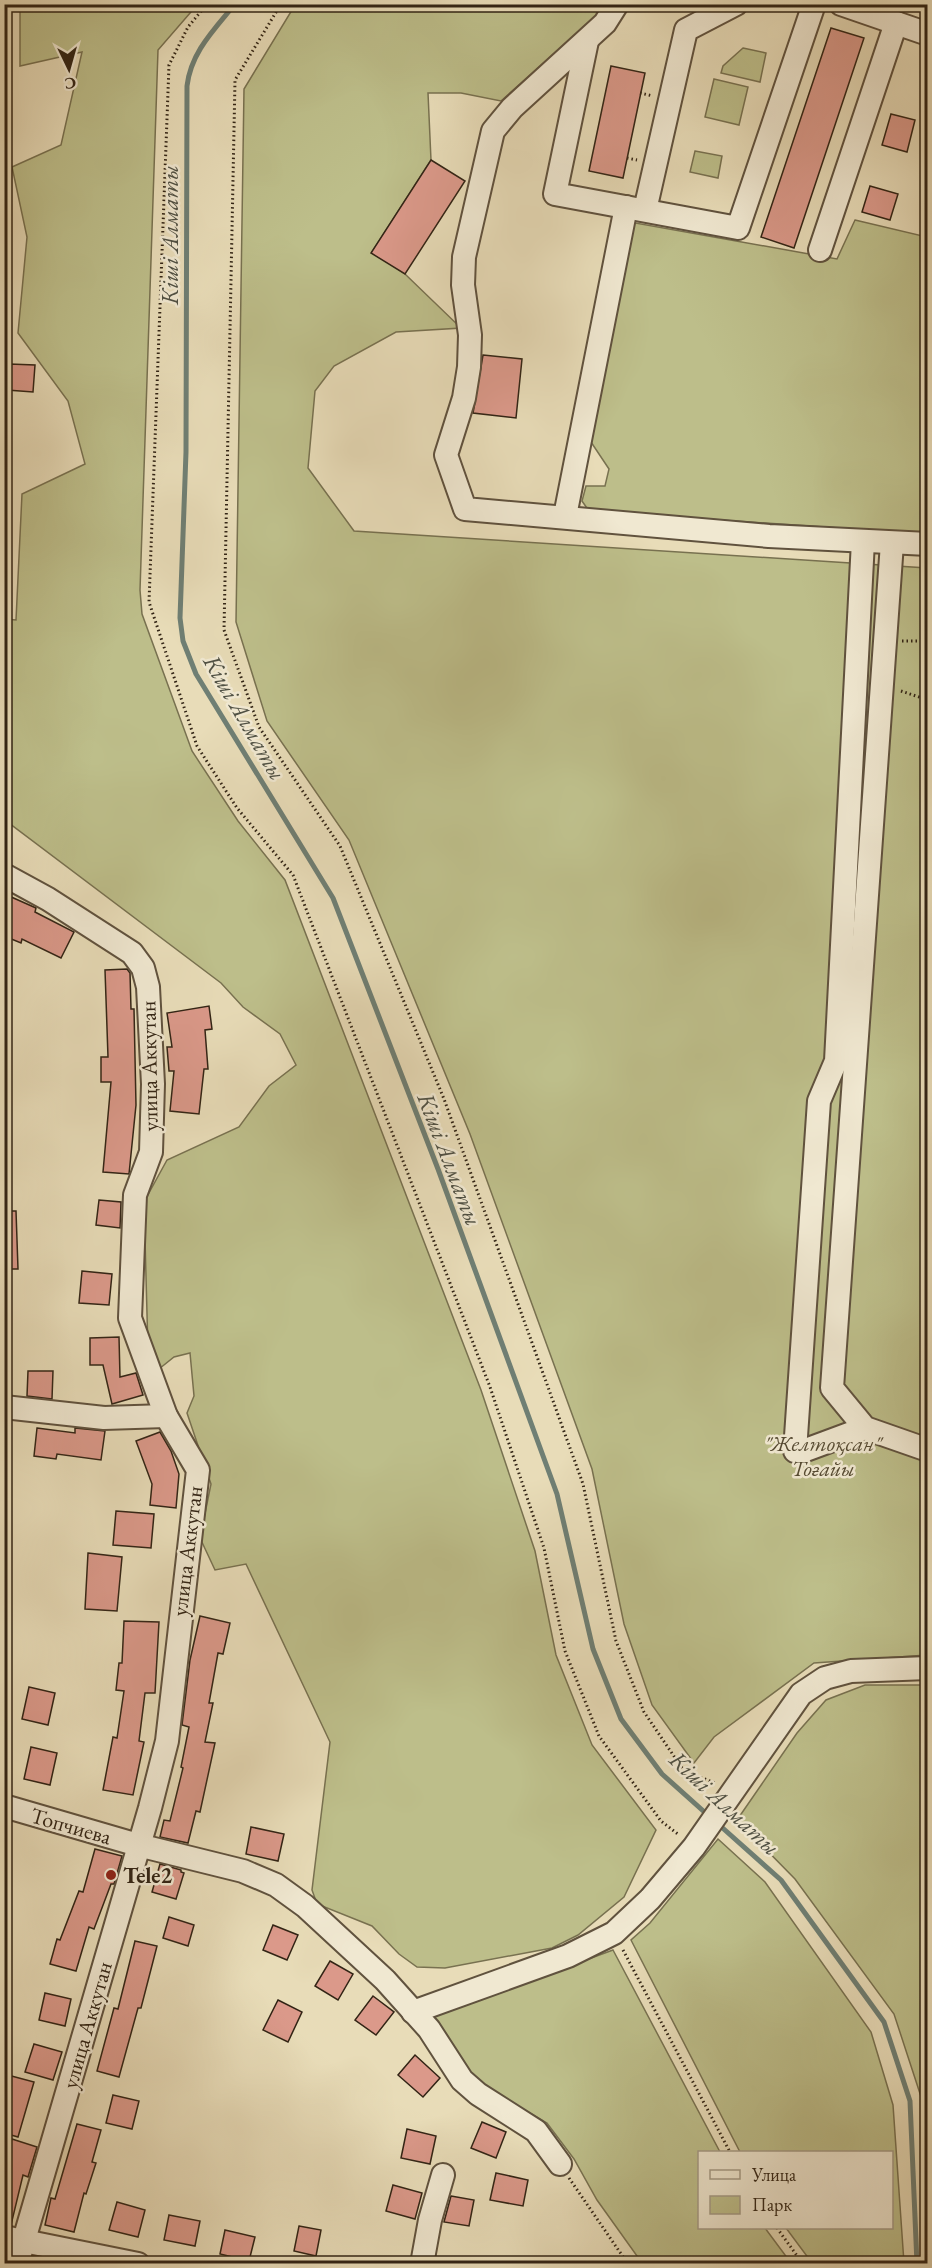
<svg xmlns="http://www.w3.org/2000/svg" width="932" height="2268" font-family="'EB Garamond',serif">
  <style>
    .green { fill: #bdbe8a; stroke: #787150; stroke-width: 1.5 }
    .lines { fill: none; stroke-linecap: round; stroke-linejoin: round }
    .stream { stroke: #6f7f74; stroke-width: 5 }
    .building { fill: #db998a; stroke: #322415; stroke-width: 1.5 }
    .minor-casing { stroke: #60523e; stroke-width: 26 }
    .path { stroke: #322415; stroke-width: 3; stroke-dasharray: 1.5 3; stroke-linecap: butt }
    .minor { stroke: #f0e8d1; stroke-width: 22 }
    .poi-dot { fill: #8f2418; stroke: #f0e8d1; stroke-width: 2 }
    .labels { text-anchor: middle; dominant-baseline: central; stroke-width: 5; stroke-linejoin: round; paint-order: stroke }
    .street-label { font-size: 22px; fill: #322415; stroke: #f0e8d1 }
    .park-label { font-size: 22px; font-style: italic; fill: #554a32; stroke: #f0e8d1 }
    .poi-label { font-size: 22px; font-weight: bold; fill: #322415; stroke: #f0e8d1; text-anchor: start }
    .water-label { font-size: 24px; font-style: italic; fill: #505144; stroke: #f0e8d1 }
  </style>
  <rect width="100%" height="100%" fill="#e8dcb8"/>
  <filter id="stains"><feTurbulence type="fractalNoise" baseFrequency=".00333" numOctaves="4"/><feColorMatrix values="0 0 0 0 .2 0 0 0 0 .09 0 0 0 0 .02 0 0 0 .5 -.17"/></filter>
  <radialGradient id="worn" r=".72"><stop offset=".6" stop-color="#630" stop-opacity="0"/><stop offset="1" stop-color="#630" stop-opacity=".3"/></radialGradient>
  <g class="green">
    <polygon points="20,5 197,5 158,50 140,590 142,614 192,751 238,821 285,880 481,1390 535,1551 556,1655 592,1745 656,1830 624,1897 578,1935 552,1948 445,1968 417,1967 399,1954 372,1926 317,1904 312,1890 330,1742 246,1564 215,1570 200,1538 211,1484 187,1413 194,1396 190,1353 174,1357 159,1369 148,1351 144,1202 167,1160 239,1127 269,1086 296,1065 280,1034 243,1007 221,983 5,820 4,619 16,620 22,494 85,464 68,401 18,333 27,237 12,167 61,145 82,52 20,66"/>
    <polygon points="295,5 604,5 606,7 501,101 461,93 428,93 431,160 372,252 405,274 461,328 396,332 334,366 315,391 308,468 354,531 927,568 927,1655 814,1663 714,1737 694,1763 652,1705 624,1624 592,1469 470,1134 349,840 267,721 236,622 244,89"/>
    <polygon points="743,48 766,53 760,82 721,73 723,66"/>
    <polygon points="714,79 748,87 739,125 705,117"/>
    <polygon points="695,151 722,156 718,178 690,172"/>
    <polygon points="855,220 927,237 927,534 589,511 582,501 586,486 605,486 609,469 585,433 630,222 837,259"/>
    <polygon points="865,1685 927,1685 927,2115 894,2014 795,1879 737,1820 797,1733 826,1700"/>
    <polygon points="718,1839 765,1882 871,2032 893,2105 904,2263 812,2263 786,2228 892,2228 892,2152 740,2152 631,1940 650,1923"/>
    <polygon points="613,1950 720,2152 700,2152 700,2228 765,2228 791,2263 642,2263 597,2200 574,2159 547,2123 489,2089 469,2073 434,2016"/>
  </g>
  <g class="lines">
    <g class="stream">
      <path d="M235,4C214,30 191,52 187,86L186,452L180,618L183,641L196,674L333,898L438,1169L557,1494L593,1649L621,1719L662,1774L710,1817"/>
      <polyline points="717,1823 781,1880 884,2022 910,2101 917,2264"/>
    </g>
  </g>
  <g class="building">
    <polygon points="831,28 864,38 794,248 761,237"/>
    <polygon points="611,66 645,73 623,178 589,171"/>
    <polygon points="891,114 915,120 907,152 882,145"/>
    <polygon points="431,160 465,181 405,274 371,253"/>
    <polygon points="870,186 898,194 890,220 862,212"/>
    <polygon points="483,355 522,359 516,418 473,413"/>
    <polygon points="9,364 35,365 33,392 7,390"/>
    <polygon points="9,896 36,908 35,912 74,932 61,958 22,939 21,943 4,936 4,906"/>
    <polygon points="127,969 130,973 131,1009 134,1009 136,1105 129,1174 103,1172 111,1082 101,1082 101,1057 108,1057 105,970"/>
    <polygon points="209,1006 212,1029 205,1030 208,1069 204,1069 199,1114 170,1111 174,1071 169,1071 167,1047 172,1047 167,1013"/>
    <polygon points="99,1200 121,1202 120,1228 96,1225"/>
    <polygon points="4,1211 16,1211 18,1269 4,1269"/>
    <polygon points="82,1271 112,1274 109,1305 79,1303"/>
    <polygon points="119,1337 120,1377 136,1373 143,1395 112,1404 103,1365 90,1365 90,1338"/>
    <polygon points="28,1371 53,1371 52,1399 27,1396"/>
    <polygon points="37,1428 75,1433 75,1428 105,1431 101,1460 57,1454 56,1459 34,1456"/>
    <polygon points="160,1432 171,1451 179,1474 176,1508 150,1505 152,1484 136,1441"/>
    <polygon points="116,1511 154,1514 151,1548 113,1545"/>
    <polygon points="88,1553 122,1557 117,1611 85,1609"/>
    <polygon points="200,1616 230,1623 223,1654 218,1653 209,1703 213,1703 205,1742 215,1743 200,1812 196,1811 188,1843 160,1837 164,1820 170,1821 183,1768 181,1767 189,1727 182,1725 190,1660"/>
    <polygon points="124,1621 159,1622 155,1693 145,1693 139,1741 144,1742 133,1795 103,1790 113,1737 117,1738 124,1691 116,1690 119,1663 122,1663"/>
    <polygon points="29,1687 55,1693 48,1725 22,1719"/>
    <polygon points="31,1747 57,1753 50,1785 24,1779"/>
    <polygon points="251,1827 284,1834 278,1861 246,1854"/>
    <polygon points="95,1849 122,1856 114,1884 111,1884 94,1929 89,1927 76,1971 50,1964 57,1939 60,1940 79,1891 83,1892"/>
    <polygon points="160,1864 181,1870 181,1872 184,1873 176,1899 152,1892"/>
    <polygon points="169,1917 194,1925 188,1946 163,1938"/>
    <polygon points="273,1925 298,1935 287,1960 263,1950"/>
    <polygon points="135,1941 157,1946 141,2008 138,2008 119,2077 97,2071 114,2008 118,2009"/>
    <polygon points="330,1961 353,1974 338,2000 315,1986"/>
    <polygon points="45,1993 71,1999 65,2026 39,2020"/>
    <polygon points="373,1996 394,2012 376,2035 355,2020"/>
    <polygon points="278,2000 302,2012 288,2042 263,2030"/>
    <polygon points="34,2044 62,2052 53,2080 25,2072"/>
    <polygon points="415,2055 440,2078 423,2097 398,2075"/>
    <polygon points="4,2074 34,2082 18,2137 4,2133"/>
    <polygon points="113,2095 139,2101 132,2129 106,2123"/>
    <polygon points="482,2122 506,2132 496,2158 471,2148"/>
    <polygon points="77,2124 101,2130 92,2162 96,2163 86,2194 84,2193 74,2232 45,2225 51,2198 55,2199"/>
    <polygon points="407,2129 436,2136 430,2164 401,2158"/>
    <polygon points="12,2139 37,2147 28,2177 23,2175 11,2225 4,2224 4,2162"/>
    <polygon points="496,2173 528,2180 523,2206 490,2200"/>
    <polygon points="393,2185 422,2193 415,2219 386,2211"/>
    <polygon points="451,2196 474,2200 469,2226 444,2222"/>
    <polygon points="117,2202 145,2210 138,2237 109,2230"/>
    <polygon points="169,2215 200,2221 195,2246 164,2240"/>
    <polygon points="299,2226 321,2230 316,2256 294,2251"/>
    <polygon points="225,2230 255,2237 249,2261 220,2254"/>
  </g>
  <g class="lines">
    <defs>
      <g id="minor">
        <polyline points="617,4 605,23 512,108 493,131 464,257 463,285 470,335 469,367 464,398 446,455 465,509 769,536 928,544"/>
        <polyline points="841,4 928,34"/>
        <polyline points="587,41 555,194 738,228 814,4"/>
        <polyline points="645,210 686,30 736,4"/>
        <polyline points="820,250 896,23"/>
        <polyline points="565,516 626,207"/>
        <polyline points="863,541 836,1061 819,1101 795,1451 803,1451 865,1428"/>
        <polyline points="892,543 832,1388 865,1428 928,1450"/>
        <polyline points="4,875 48,899 132,953 143,968 148,987 153,1084 151,1152 135,1195 130,1318 166,1416 198,1470 167,1741 150,1808 17,2264"/>
        <polyline points="4,1407 104,1418 166,1416"/>
        <polyline points="4,1806 138,1845 243,1871 276,1885 305,1906 385,1980 429,2029 462,2080 478,2094 536,2131 560,2164"/>
        <polyline points="413,2012 568,1956 614,1933 650,1899 694,1847 801,1694 825,1678 851,1671 928,1668"/>
        <polyline points="4,2237 138,2264"/>
        <polyline points="422,2264 430,2220 443,2175"/>
      </g>
    </defs>
    <use href="#minor" class="minor-casing"/>
    <g class="path">
      <polyline points="207,4 188,27 169,65 149,602 197,746 237,808 293,875 490,1387 544,1548 565,1651 599,1736 661,1821 679,1835"/>
      <polyline points="281,4 235,80 224,630 259,727 340,846 444,1099 583,1484 616,1641 644,1712 684,1771 715,1783"/>
      <polyline points="640,93 653,96"/>
      <polyline points="627,158 637,160"/>
      <polyline points="902,641 928,641"/>
      <polyline points="901,691 928,700"/>
      <polyline points="623,1950 730,2152"/>
      <polyline points="569,2178 628,2264"/>
      <polyline points="777,2228 803,2264"/>
    </g>
    <use href="#minor" class="minor"/>
  </g>
  <circle class="poi-dot" cx="111" cy="1875" r="6"/>
  <g class="labels">
    <g class="street-label">
      <text transform="translate(149 1066) rotate(-91)">улица Аккутан</text>
      <text transform="translate(187 1551) rotate(-83)">улица Аккутан</text>
      <text transform="translate(71 1826) rotate(16)">Топчиева</text>
      <text transform="translate(87 2025) rotate(-74)">улица Аккутан</text>
    </g>
    <g class="park-label">
      <text x="823" y="1443">"Желтоқсан"<tspan x="823" dy="25">Тоғайы</tspan></text>
    </g>
    <g class="poi-label">
      <text x="123" y="1875">Tele2</text>
    </g>
    <g class="water-label">
      <text transform="translate(169 235) rotate(-90)">Кіші Алматы</text>
      <text transform="translate(245 717) rotate(60)">Кіші Алматы</text>
      <text transform="translate(450 1159) rotate(69)">Кіші Алматы</text>
      <text transform="translate(725 1803) rotate(43)">Кіші Алматы</text>
    </g>
  </g>
  <rect width="932" height="2268" fill="none" stroke="#e8dcb8" stroke-width="24"/>
  <rect x="6" y="6" width="920" height="2256" fill="none" stroke="#322415" stroke-width="3"/>
  <rect x="12" y="12" width="908" height="2244" fill="none" stroke="#322415" stroke-width="1.5"/>
  <rect x="698" y="2151" width="195" height="78" fill="#f0e8d1" stroke="#a49a86" stroke-width="1.5"/>
  <rect x="710" y="2170" width="30" height="9" fill="#f0e8d1" stroke="#a49a86" stroke-width="1.5"/>
  <text x="752" y="2181" font-size="18" fill="#322415">Улица</text>
  <rect x="710" y="2196" width="30" height="18" fill="#bdbe8a" stroke="#a49a86" stroke-width="1.5"/>
  <text x="752" y="2211" font-size="18" fill="#322415">Парк</text>
  <g transform="translate(69 69) rotate(175)" stroke="#f0e8d1" stroke-width="4.5" paint-order="stroke">
  <path d="M0-4.5L10 22L0 15L-10 22Z" fill="#322415"/>
  <text y="-9" font-size="16" font-weight="bold" text-anchor="middle" fill="#322415">С</text>
  </g>
  <rect width="100%" height="100%" filter="url(#stains)"/>
  <rect width="100%" height="100%" fill="url(#worn)"/>
</svg>
